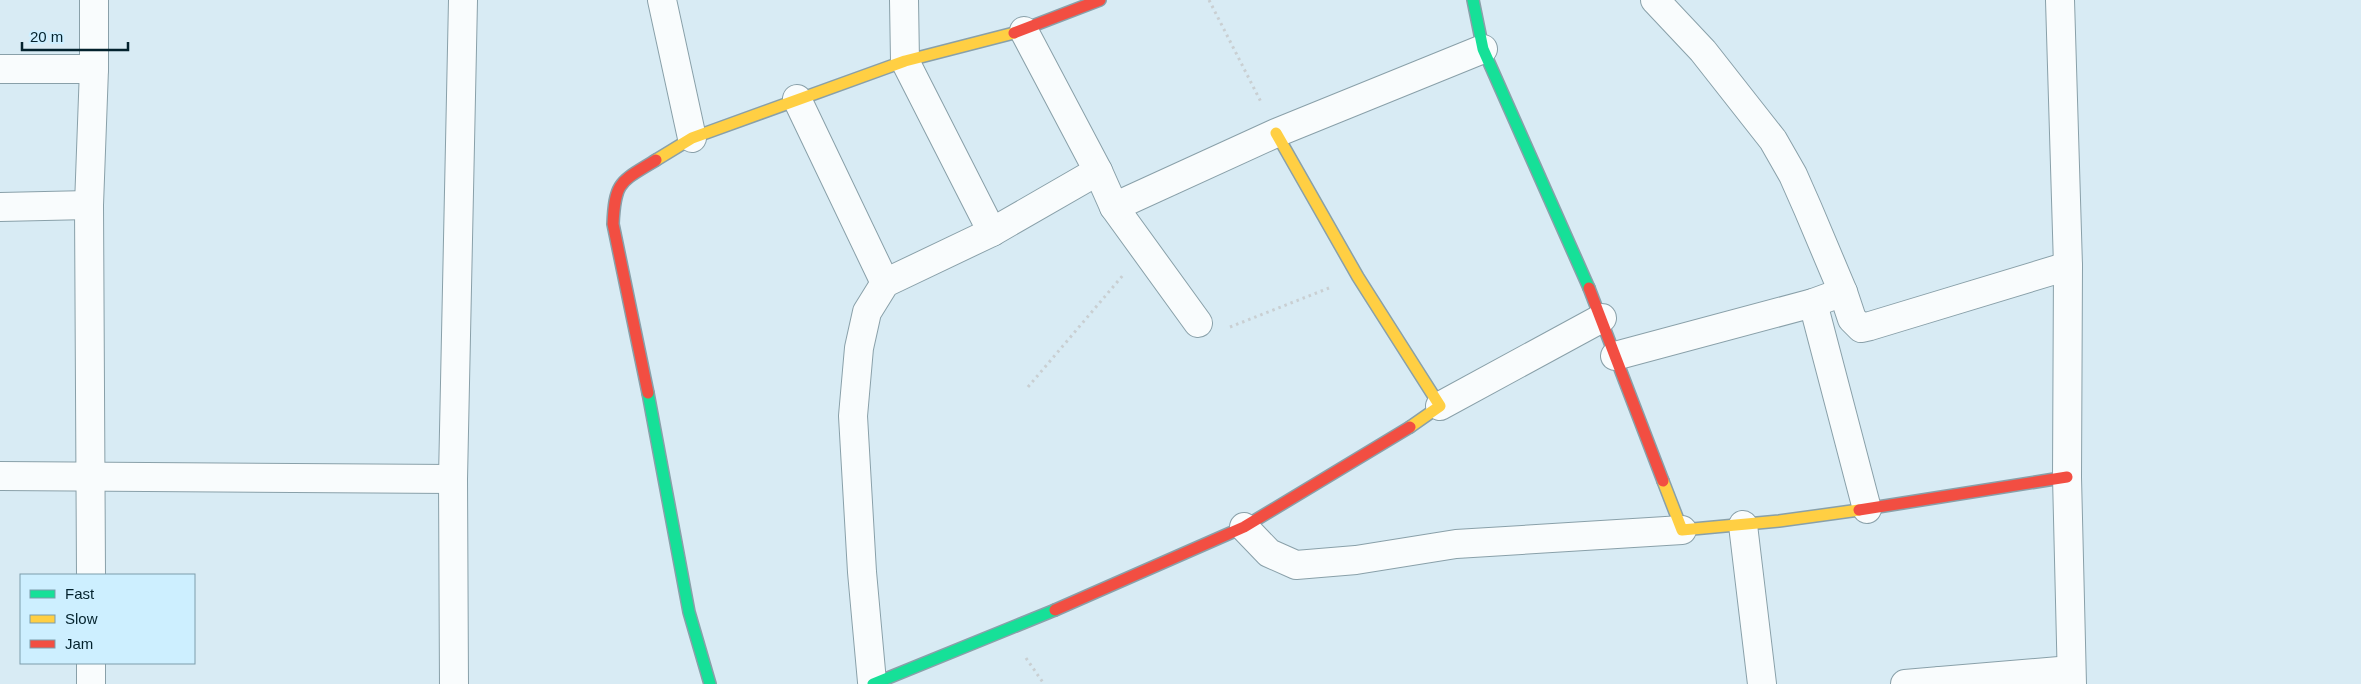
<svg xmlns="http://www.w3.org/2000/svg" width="2361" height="684" font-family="Helvetica,sans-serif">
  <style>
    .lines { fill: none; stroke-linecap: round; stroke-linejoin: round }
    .street-casing { stroke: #89a0a9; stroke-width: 30 }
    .fast-casing { stroke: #89a0a9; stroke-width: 14 }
    .slow-casing { stroke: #89a0a9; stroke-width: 14 }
    .jam-casing { stroke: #89a0a9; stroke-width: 14 }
    .path { stroke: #c9cfd2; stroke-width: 3; stroke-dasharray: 2.5 4; stroke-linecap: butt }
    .street { stroke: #f9fcfd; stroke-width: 28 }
    .fast { stroke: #16e098; stroke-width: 11 }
    .slow { stroke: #ffcf43; stroke-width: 11 }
    .jam { stroke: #f24e42; stroke-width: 11 }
  </style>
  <rect width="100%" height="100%" fill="#d8ebf4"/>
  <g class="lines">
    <defs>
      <g id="street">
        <polyline points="662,0 692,138"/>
        <polyline points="904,0 905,61 992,232"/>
        <polyline points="1655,0 1703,51 1773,140 1793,175 1808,209 1843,292 1852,319 1861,328 1870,326 2068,266"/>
        <polyline points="2060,0 2068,266 2067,477 2072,684"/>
        <polyline points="1024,31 1098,171 1114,207 1198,323"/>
        <polyline points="0,69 94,69"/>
        <polyline points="797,99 885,283"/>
        <polyline points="0,207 89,205"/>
        <polyline points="1114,207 1276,133 1483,49"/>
        <polyline points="1813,303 1867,509"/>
        <polyline points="1615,356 1813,303 1843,292"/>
        <polyline points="1440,406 1602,318"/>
        <polyline points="0,476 453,479"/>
        <polyline points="1743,525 1762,684"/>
        <polyline points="1244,527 1269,553 1296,565 1356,560 1456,544 1682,530"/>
        <polyline points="91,575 89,205 94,69 94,0"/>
        <polyline points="1940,681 2071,670"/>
        <polyline points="872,682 862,572 853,416 859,348 867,312 885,283 992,232 1098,171"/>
        <polyline points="91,684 91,663"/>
        <polyline points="454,684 453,479 463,0"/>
        <polyline points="1905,684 1940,681 1940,684"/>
      </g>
      <g id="fast">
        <polyline points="1473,0 1483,49 1589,288"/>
        <polyline points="648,393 689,612 710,684"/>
        <polyline points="873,684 1055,610"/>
      </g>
      <g id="slow">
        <polyline points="1276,133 1358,277 1440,406 1410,427"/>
        <polyline points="656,160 692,138 905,61 1014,33"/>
        <polyline points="1663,481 1682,530 1779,521 1859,510"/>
      </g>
      <g id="jam">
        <polyline points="1014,33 1100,0"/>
        <polyline points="1589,288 1663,481"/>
        <path d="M648,393L613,224C615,180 621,182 656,160"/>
        <polyline points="1859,510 2067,477"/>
        <polyline points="1055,610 1244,527 1410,427"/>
      </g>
    </defs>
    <use href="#street" class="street-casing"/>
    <use href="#fast" class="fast-casing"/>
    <use href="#slow" class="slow-casing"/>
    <use href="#jam" class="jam-casing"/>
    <g class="path">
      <polyline points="1209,0 1262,104"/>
      <polyline points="1230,327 1329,288"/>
      <polyline points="1028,387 1124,274"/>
      <polyline points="1026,658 1044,684"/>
    </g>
    <use href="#street" class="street"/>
    <use href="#fast" class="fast"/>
    <use href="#slow" class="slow"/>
    <use href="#jam" class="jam"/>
  </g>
  <rect x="20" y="574" width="175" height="90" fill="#cdefff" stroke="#7c9dab"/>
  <rect x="30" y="590" width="25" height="8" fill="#16e098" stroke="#7c9dab"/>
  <text x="65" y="599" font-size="15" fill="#03222d">Fast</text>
  <rect x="30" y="615" width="25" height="8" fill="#ffcf43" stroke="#7c9dab"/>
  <text x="65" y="624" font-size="15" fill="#03222d">Slow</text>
  <rect x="30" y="640" width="25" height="8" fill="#f24e42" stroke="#7c9dab"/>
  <text x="65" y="649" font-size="15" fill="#03222d">Jam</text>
  <path d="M22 42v8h106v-8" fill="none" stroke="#03222d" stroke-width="2.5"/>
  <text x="30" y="42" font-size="15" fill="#03222d" stroke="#cdefff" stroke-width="4" paint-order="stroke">20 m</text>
</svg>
